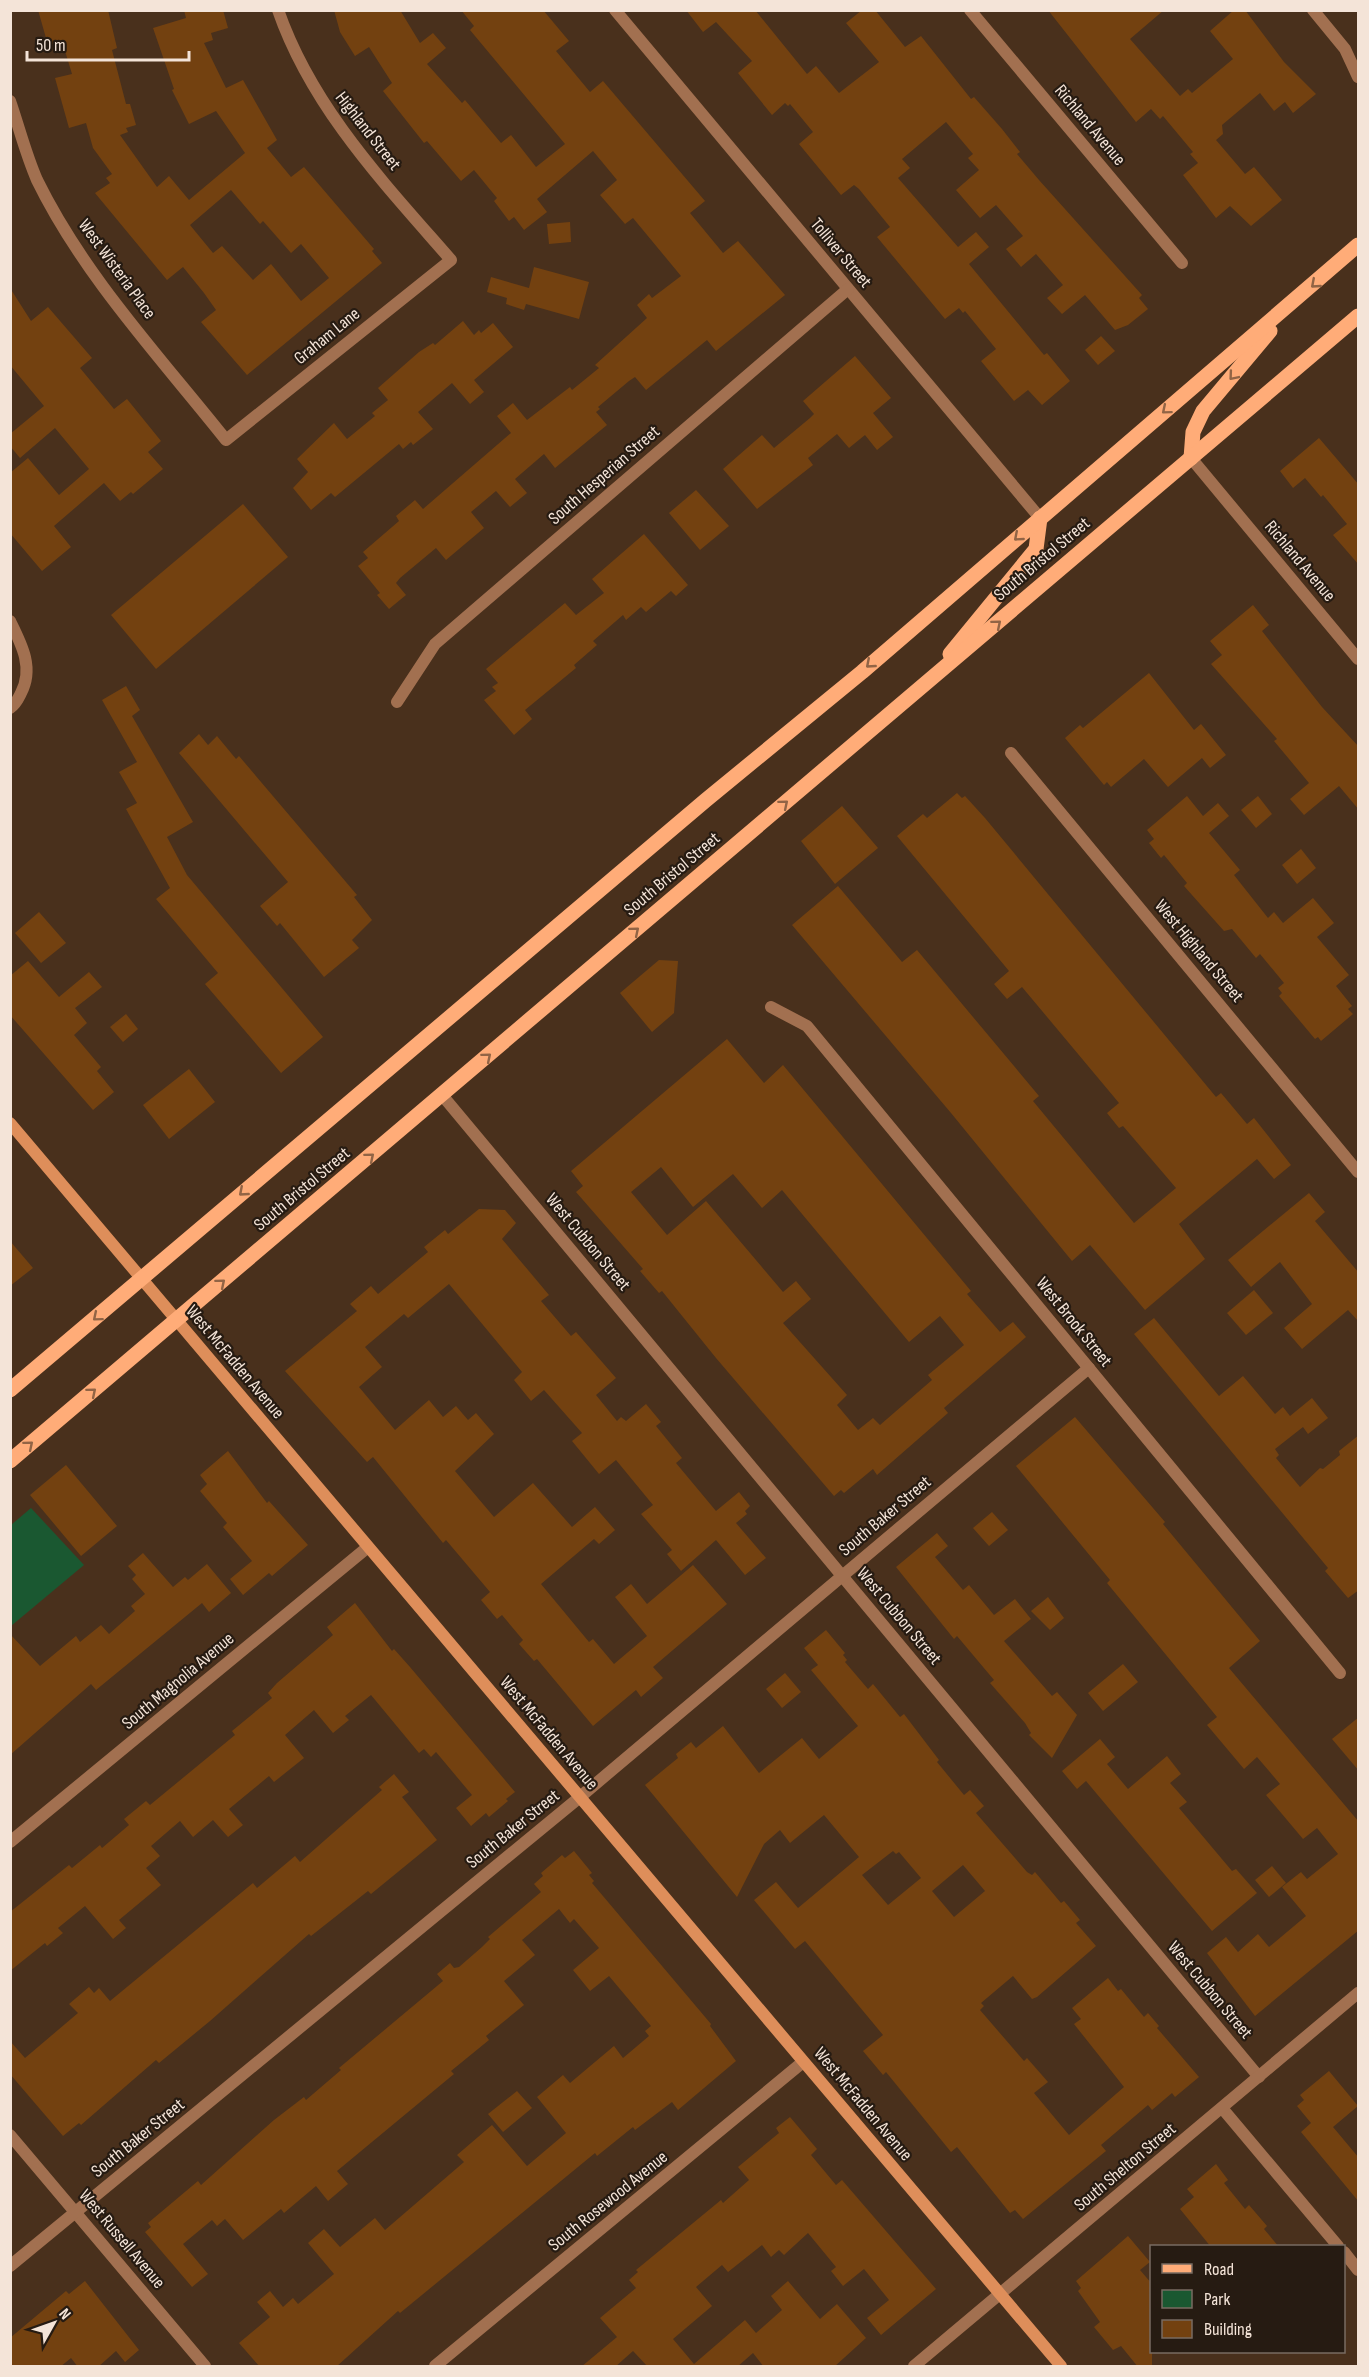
<svg xmlns="http://www.w3.org/2000/svg" width="1369" height="2377" font-family="'Sofia Sans Condensed',sans-serif">
  <style>
    .green { fill: #1a5831 }
    .building { fill: #734110; fill-rule: evenodd }
    .lines { fill: none; stroke-linecap: round; stroke-linejoin: round }
    .street { stroke: #a27050; stroke-width: 12 }
    .secondary { stroke: #de8e5a; stroke-width: 12 }
    .primary { stroke: #ffac78; stroke-width: 15 }
    .oneway { stroke: #926445 }
    .labels { text-anchor: middle; dominant-baseline: central; stroke-width: 4.5; stroke-linejoin: round; paint-order: stroke }
    .street-label { font-size: 18px; fill: #f4e4d8; stroke: #261b12 }
  </style>
  <rect width="100%" height="100%" fill="#49301c"/>
  <polygon class="green" points="31,1508 84,1565 11,1626 11,1525"/>
  <g class="building">
    <path d="M38,10H108L117,48L112,50L126,104H130L136,125L126,128L128,132L120,135L157,187L169,176L189,200L245,153L216,111L189,124L172,90L174,89L153,28L186,18L184,10H223L228,28L211,33L213,40L204,43L226,88L243,80L277,140L267,148L291,177L304,167L374,249L372,251L382,263L247,375L201,322L216,310L204,293L183,267L167,280L95,193L110,183L106,178L112,174L93,148L86,123L69,128L55,78L72,74L62,41L48,45ZM231,190L260,224L263,221L291,253L301,244L329,278L301,301L271,264L253,280L222,246L213,253L190,225Z"/>
    <polygon points="334,10 400,10 420,43 433,33 446,48 427,64 462,103 465,100 501,143 511,135 536,167 565,144 470,30 474,26 461,10 543,10 569,41 556,51 590,92 603,81 705,201 690,213 723,253 738,241 785,295 716,351 707,340 646,390 635,377 629,381 598,407 600,409 596,412 607,425 555,468 544,454 515,479 527,493 510,507 496,491 471,512 484,528 446,560 436,548 400,578 396,583 406,595 389,609 377,595 380,593 358,566 368,558 363,552 399,521 396,516 415,500 423,509 511,433 497,416 513,403 527,420 570,387 572,390 599,368 595,365 647,318 637,305 649,294 652,298 681,276 633,218 625,224 600,195 617,180 593,151 537,199 547,212 524,230 514,217 509,221 494,201 497,198 474,170 461,181 427,141 424,143 383,91 392,83 369,47 355,56 340,32"/>
    <polygon points="686,10 755,10 807,74 816,66 839,93 879,62 846,23 862,10 875,10 905,47 921,36 971,99 974,97 1002,129 1020,152 1017,154 1039,180 1142,295 1139,298 1148,309 1128,325 1115,330 1085,295 1062,314 1047,298 1063,285 1036,254 1021,267 1006,249 1023,236 996,205 980,218 956,190 979,170 968,158 973,154 946,122 902,159 910,168 898,178 958,247 976,232 989,247 969,264 1044,355 1047,353 1070,381 1042,405 1028,390 1014,401 981,361 996,349 965,311 963,313 959,308 945,319 877,237 890,227 859,189 854,185 841,195 799,144 813,132 790,104 788,106 785,103 772,115 738,73 752,61 716,22 703,32"/>
    <polygon points="1048,10 1164,10 1130,39 1180,96 1188,89 1192,93 1233,59 1210,31 1234,10 1245,10 1284,62 1316,94 1293,113 1285,102 1274,111 1260,93 1222,125 1223,134 1216,140 1245,174 1254,167 1282,200 1251,226 1230,206 1216,218 1183,175 1198,163 1190,154 1193,152 1163,116 1160,119 1151,109 1136,122"/>
    <polygon points="570,222 571,242 549,244 547,224"/>
    <polygon points="534,267 589,282 579,319 526,304 524,310 506,304 507,298 487,292 491,277 529,288"/>
    <polygon points="10,288 31,321 48,307 92,358 80,368 114,409 127,399 161,441 148,452 163,469 133,494 131,492 120,501 104,483 54,526 71,547 42,571 10,533 10,473 28,458 59,495 89,469 55,428 20,458 10,446 10,434 44,406 10,365"/>
    <polygon points="463,321 474,335 479,330 481,333 493,323 513,347 474,380 484,392 470,404 452,383 418,412 433,429 413,445 411,442 403,449 399,444 335,497 331,493 311,510 293,488 308,472 297,459 334,423 347,439 375,416 372,413 388,400 378,388 419,352 433,343 435,345"/>
    <polygon points="1101,336 1115,351 1098,365 1085,350"/>
    <polygon points="855,356 891,398 873,413 893,437 877,450 865,435 849,448 837,434 808,458 813,465 757,509 723,469 762,435 774,448 810,418 814,414 803,401"/>
    <polygon points="1319,438 1359,485 1359,565 1333,535 1347,524 1323,495 1321,497 1305,478 1293,488 1280,471"/>
    <polygon points="696,490 729,526 700,550 669,513"/>
    <polygon points="243,504 288,557 156,669 111,615"/>
    <polygon points="644,534 688,585 676,596 671,591 646,612 641,607 626,620 623,615 593,641 597,645 574,665 576,668 525,710 532,719 514,735 484,700 496,691 492,687 498,683 486,669 565,603 576,615 604,593 592,579"/>
    <polygon points="1253,605 1269,625 1262,631 1322,707 1359,747 1359,810 1339,786 1304,815 1290,799 1309,783 1274,741 1277,739 1211,664 1222,655 1210,641"/>
    <polygon points="1149,673 1194,730 1201,724 1226,755 1210,768 1202,758 1168,787 1144,759 1111,787 1107,782 1104,785 1065,738 1080,725 1083,728"/>
    <polygon points="126,686 140,710 132,716 193,822 167,837 187,875 323,1037 281,1073 205,984 218,973 156,899 170,888 126,809 137,803 119,772 137,762 102,700"/>
    <polygon points="199,734 208,745 217,736 236,759 239,756 357,895 354,897 372,920 352,940 359,948 324,977 280,923 277,926 260,906 288,882 179,753"/>
    <polygon points="957,793 962,798 965,796 985,818 1216,1097 1221,1093 1247,1124 1254,1118 1291,1165 1274,1179 1257,1159 1179,1224 1205,1259 1145,1310 1090,1245 1072,1261 951,1113 792,925 838,886 902,962 917,950 1039,1096 1033,1101 1134,1223 1176,1188 1123,1126 1119,1128 1107,1113 1119,1103 1022,987 1007,999 994,984 1009,971 897,836 923,814 927,818"/>
    <polygon points="1187,796 1203,816 1218,803 1229,816 1209,833 1240,870 1234,875 1268,918 1274,912 1283,923 1313,898 1334,923 1317,937 1349,975 1336,986 1352,1006 1348,1009 1353,1014 1321,1041 1318,1037 1315,1039 1279,996 1282,993 1278,988 1284,983 1260,954 1256,958 1232,929 1224,931 1184,886 1187,883 1164,855 1161,858 1149,843 1154,839 1147,830"/>
    <polygon points="1258,796 1272,814 1256,828 1241,810"/>
    <polygon points="842,806 878,848 835,884 801,841"/>
    <polygon points="1301,849 1316,868 1297,884 1282,865"/>
    <polygon points="39,912 66,943 41,963 15,933"/>
    <polygon points="659,960 678,961 674,1013 652,1032 620,993"/>
    <polygon points="28,961 59,997 89,972 102,987 75,1008 87,1023 74,1035 101,1067 97,1071 114,1092 93,1110 10,1015 10,976"/>
    <polygon points="126,1014 138,1029 123,1042 110,1027"/>
    <path d="M727,1039L764,1083L783,1065L971,1291L967,1294L1000,1332L1013,1322L1026,1337L944,1408L948,1413L877,1475L873,1469L844,1493L841,1490L834,1496L716,1358L662,1291L659,1293L640,1271L643,1269L576,1192L583,1186L571,1171ZM661,1167L693,1207L733,1174L762,1208L782,1190L909,1342L940,1316L964,1345L928,1375L932,1380L880,1425L873,1418L858,1430L837,1405L847,1395L783,1323L811,1299L796,1281L783,1292L706,1201L667,1235L631,1192Z"/>
    <polygon points="189,1069 215,1102 169,1139 143,1105"/>
    <polygon points="1309,1193 1325,1212 1315,1221 1359,1273 1359,1322 1348,1310 1302,1349 1284,1328 1312,1304 1280,1262 1251,1287 1228,1260"/>
    <polygon points="479,1209 505,1210 516,1223 502,1239 549,1295 541,1301 571,1336 576,1332 616,1378 596,1395 617,1421 621,1417 626,1421 646,1404 661,1422 656,1426 682,1458 676,1463 716,1511 739,1492 750,1506 745,1511 747,1514 736,1523 766,1558 745,1575 716,1540 681,1571 667,1554 672,1550 641,1514 653,1505 616,1460 599,1474 572,1441 582,1433 544,1390 531,1401 514,1380 522,1372 449,1284 408,1318 404,1314 365,1347 382,1367 359,1387 395,1430 429,1400 443,1417 456,1406 468,1420 476,1413 494,1434 455,1471 494,1517 533,1483 572,1527 595,1507 615,1530 599,1544 594,1539 541,1584 589,1642 593,1639 614,1664 647,1636 615,1597 631,1584 647,1604 693,1565 727,1604 653,1667 663,1678 641,1697 636,1690 593,1726 537,1659 534,1661 519,1644 523,1640 502,1615 497,1619 481,1600 490,1592 446,1540 443,1543 373,1457 367,1462 285,1371 357,1311 350,1304 371,1286 378,1294 428,1252 424,1247 445,1230 448,1234"/>
    <polygon points="10,1241 33,1268 10,1286"/>
    <polygon points="1254,1290 1273,1313 1246,1335 1227,1313"/>
    <polygon points="1154,1318 1219,1396 1243,1376 1275,1414 1283,1407 1290,1416 1312,1398 1328,1418 1308,1434 1303,1427 1275,1449 1279,1455 1276,1458 1300,1487 1320,1468 1323,1469 1340,1455 1339,1451 1359,1435 1359,1590 1348,1598 1325,1571 1328,1568 1134,1334"/>
    <polygon points="1075,1417 1165,1522 1163,1524 1260,1641 1229,1668 1359,1822 1359,1930 1255,2016 1207,1953 1226,1937 1238,1952 1258,1934 1269,1947 1306,1916 1282,1887 1301,1872 1307,1879 1338,1854 1317,1828 1303,1839 1266,1795 1280,1784 1257,1757 1244,1769 1207,1725 1217,1717 1107,1583 1110,1580 1016,1466"/>
    <polygon points="228,1451 267,1503 269,1501 308,1545 272,1576 269,1573 243,1595 230,1579 252,1561 223,1527 227,1523 200,1491 207,1484 200,1475"/>
    <polygon points="66,1465 117,1526 81,1556 30,1495"/>
    <polygon points="992,1512 1008,1530 989,1546 973,1528"/>
    <polygon points="937,1533 948,1546 935,1557 963,1590 969,1585 994,1615 1015,1599 1031,1619 1004,1641 1052,1696 1057,1692 1077,1715 1052,1758 1029,1735 1031,1733 1025,1723 990,1683 994,1680 957,1636 954,1639 896,1567"/>
    <polygon points="143,1553 173,1587 185,1577 188,1580 207,1564 231,1593 209,1612 202,1603 96,1690 91,1684 10,1755 10,1634 40,1666 76,1636 80,1642 101,1625 109,1634 135,1611 131,1606 145,1594 132,1579 136,1575 128,1566"/>
    <polygon points="1048,1597 1064,1618 1050,1630 1031,1611"/>
    <polygon points="355,1603 392,1651 394,1649 410,1667 515,1792 506,1799 508,1801 489,1817 486,1813 471,1826 456,1808 472,1795 436,1752 431,1757 424,1749 419,1753 371,1695 345,1716 349,1720 333,1733 314,1710 285,1735 304,1758 274,1782 269,1776 229,1809 243,1825 228,1837 213,1820 193,1837 180,1821 151,1846 160,1856 146,1868 161,1885 119,1920 126,1928 113,1939 85,1906 58,1928 63,1933 47,1946 45,1943 10,1971 10,1912 69,1865 72,1868 100,1845 102,1848 129,1825 124,1819 146,1801 150,1805 235,1735 232,1731 272,1698 268,1693 277,1683 333,1635 327,1627"/>
    <path d="M826,1630L845,1653L843,1655L847,1660L845,1662L868,1689L873,1684L900,1717L904,1714L939,1760L937,1762L964,1795L970,1790L984,1806L976,1813L1027,1872L1032,1875L1035,1872L1061,1903L1064,1901L1080,1920L1076,1923L1096,1946L1037,1997L1032,1999L1013,1976L981,2003L984,2006L980,2010L1024,2061L1027,2058L1048,2082L1034,2093L1069,2135L1124,2087L1074,2024L1081,2019L1072,2008L1108,1978L1118,1991L1121,1989L1144,2017L1148,2013L1159,2026L1157,2028L1199,2077L1175,2097L1172,2093L1152,2110L1148,2105L1101,2145L1106,2151L1023,2219L1015,2210L1010,2213L957,2147L951,2152L886,2072L883,2075L863,2051L883,2035L805,1941L795,1949L754,1900L776,1882L798,1908L859,1857L824,1815L790,1843L780,1830L764,1844L737,1897L645,1785L678,1758L676,1754L691,1742L696,1748L723,1726L759,1773L802,1738L819,1759L858,1726L811,1670L818,1665L804,1648ZM893,1851L896,1854L899,1852L921,1878L888,1905L862,1875ZM963,1865L985,1891L954,1917L932,1891Z"/>
    <polygon points="1123,1664 1138,1682 1103,1711 1088,1693"/>
    <polygon points="785,1673 801,1692 782,1708 766,1689"/>
    <polygon points="1359,1717 1359,1771 1332,1739"/>
    <polygon points="1100,1739 1115,1757 1107,1764 1128,1789 1167,1756 1181,1774 1170,1783 1187,1802 1179,1808 1232,1871 1236,1869 1257,1893 1212,1931 1086,1781 1077,1789 1062,1771"/>
    <polygon points="394,1774 409,1792 402,1797 437,1840 371,1894 368,1891 311,1936 309,1934 210,2021 159,2063 156,2060 81,2125 79,2123 63,2136 10,2074 10,2041 25,2058 78,2013 69,2004 89,1987 94,1993 99,1988 110,2001 253,1883 257,1888 295,1856 300,1862 382,1790 379,1787"/>
    <polygon points="574,1851 592,1873 589,1875 594,1881 592,1883 711,2024 710,2026 736,2061 678,2110 672,2102 635,2130 633,2127 597,2156 595,2153 400,2313 398,2311 336,2367 260,2367 239,2343 270,2317 257,2302 270,2291 283,2307 293,2298 298,2304 334,2274 308,2243 324,2229 340,2247 375,2218 385,2230 464,2162 457,2155 492,2125 527,2166 566,2133 537,2097 563,2075 570,2083 614,2046 623,2058 649,2036 645,2031 651,2026 609,1976 590,1991 573,1970 599,1948 574,1919 570,1923 559,1909 522,1940 535,1955 504,1981 524,2005 486,2036 489,2040 451,2071 454,2074 337,2171 348,2184 328,2201 316,2186 284,2213 281,2209 243,2240 225,2219 217,2226 212,2220 183,2244 208,2274 192,2287 145,2232 151,2227 148,2223 198,2181 201,2185 274,2120 304,2097 306,2100 341,2070 339,2068 443,1981 437,1974 450,1963 454,1968 459,1967 482,1947 490,1939 488,1937 541,1892 534,1884 543,1876 541,1873 562,1855 565,1858"/>
    <polygon points="1272,1866 1286,1883 1269,1897 1255,1880"/>
    <polygon points="1329,2071 1358,2106 1333,2127 1359,2158 1359,2202 1301,2132 1311,2123 1297,2106 1304,2100 1300,2095"/>
    <polygon points="517,2091 532,2108 503,2132 488,2114"/>
    <polygon points="790,2117 817,2149 811,2155 836,2185 842,2180 936,2289 881,2335 867,2318 889,2300 864,2269 843,2286 831,2271 836,2267 808,2233 784,2255 779,2250 771,2257 762,2245 728,2272 722,2265 696,2287 712,2306 673,2339 694,2364 745,2320 756,2333 782,2310 771,2296 788,2281 820,2319 837,2304 866,2338 834,2367 764,2367 753,2353 737,2367 648,2367 633,2351 615,2367 581,2367 617,2337 600,2318 636,2288 629,2280 638,2272 636,2270 721,2200 723,2203 749,2180 738,2167 779,2133 776,2128"/>
    <polygon points="1216,2164 1228,2180 1224,2183 1245,2209 1249,2205 1267,2226 1264,2229 1279,2247 1211,2247 1180,2209 1194,2197 1187,2189"/>
    <polygon points="1128,2236 1150,2262 1140,2270 1152,2284 1152,2367 1138,2367 1121,2346 1113,2350 1094,2327 1100,2322 1078,2291 1081,2288 1076,2281"/>
    <polygon points="85,2281 139,2350 125,2362 116,2351 98,2367 78,2367 71,2358 60,2367 10,2367 10,2338 66,2291 69,2294"/>
  </g>
  <g class="lines">
    <g class="street">
      <polyline points="615,10 1040,518"/>
      <polyline points="970,10 1182,263"/>
      <polyline points="1313,10 1345,49 1358,77"/>
      <path d="M10,101C19,127 26,155 37,180C84,276 160,357 226,440L451,260C384,183 312,108 278,10"/>
      <polyline points="1191,458 1358,659"/>
      <path d="M10,621C22,645 34,668 21,693C18,699 16,704 10,708"/>
      <polyline points="397,702 435,644 848,289"/>
      <polyline points="1011,753 1358,1172"/>
      <polyline points="771,1007 807,1026 1340,1673"/>
      <polyline points="442,1095 1259,2077"/>
      <polyline points="10,1842 368,1547"/>
      <polyline points="1222,2108 1338,2246"/>
      <polyline points="10,2135 205,2366"/>
      <polyline points="1344,2252 1358,2270"/>
      <polyline points="10,2266 580,1797 1089,1368"/>
      <polyline points="435,2366 803,2062"/>
      <polyline points="914,2366 1358,1993"/>
    </g>
    <polyline class="secondary" points="10,1123 1061,2366"/>
    <g class="primary">
      <polyline points="1191,458 1193,432 1203,411 1270,331"/>
      <polyline points="950,654 1036,549 1040,518"/>
      <polyline points="10,1390 706,800 862,672 1358,245"/>
      <polyline points="10,1461 1358,316"/>
    </g>
  </g>
  <defs><path id="oneway-chevron" d="M-2-3.5L2.5 0L-2 3.5" fill="none" stroke-width="1.6" stroke-linecap="round" stroke-linejoin="round" transform="scale(1.5)"/></defs>
  <g class="oneway">
    <use href="#oneway-chevron" transform="translate(1315 284) rotate(139)"/>
    <use href="#oneway-chevron" transform="translate(1233 376) rotate(130)"/>
    <use href="#oneway-chevron" transform="translate(1166 410) rotate(140)"/>
    <use href="#oneway-chevron" transform="translate(1018 537) rotate(139)"/>
    <use href="#oneway-chevron" transform="translate(997 624) rotate(-40)"/>
    <use href="#oneway-chevron" transform="translate(870 664) rotate(139)"/>
    <use href="#oneway-chevron" transform="translate(784 804) rotate(-40)"/>
    <use href="#oneway-chevron" transform="translate(635 931) rotate(-40)"/>
    <use href="#oneway-chevron" transform="translate(487 1057) rotate(-40)"/>
    <use href="#oneway-chevron" transform="translate(370 1157) rotate(-40)"/>
    <use href="#oneway-chevron" transform="translate(243 1192) rotate(139)"/>
    <use href="#oneway-chevron" transform="translate(221 1283) rotate(-40)"/>
    <use href="#oneway-chevron" transform="translate(97 1317) rotate(140)"/>
    <use href="#oneway-chevron" transform="translate(92 1392) rotate(-40)"/>
    <use href="#oneway-chevron" transform="translate(29 1445) rotate(-40)"/>
  </g>
  <g class="labels">
    <g class="street-label">
      <text transform="translate(1090 125) rotate(50)">Richland Avenue</text>
      <text transform="translate(368 131) rotate(52)">Highland Street</text>
      <text transform="translate(841 253) rotate(50)">Tolliver Street</text>
      <text transform="translate(117 269) rotate(54)">West Wisteria Place</text>
      <text transform="translate(327 336) rotate(-39)">Graham Lane</text>
      <text transform="translate(604 475) rotate(-41)">South Hesperian Street</text>
      <text transform="translate(1042 559) rotate(-40)">South Bristol Street</text>
      <text transform="translate(1300 561) rotate(50)">Richland Avenue</text>
      <text transform="translate(672 874) rotate(-40)">South Bristol Street</text>
      <text transform="translate(1199 951) rotate(50)">West Highland Street</text>
      <text transform="translate(302 1189) rotate(-40)">South Bristol Street</text>
      <text transform="translate(588 1242) rotate(50)">West Cubbon Street</text>
      <text transform="translate(1074 1322) rotate(51)">West Brook Street</text>
      <text transform="translate(235 1362) rotate(50)">West McFadden Avenue</text>
      <text transform="translate(885 1516) rotate(-40)">South Baker Street</text>
      <text transform="translate(899 1616) rotate(50)">West Cubbon Street</text>
      <text transform="translate(178 1681) rotate(-40)">South Magnolia Avenue</text>
      <text transform="translate(549 1733) rotate(50)">West McFadden Avenue</text>
      <text transform="translate(513 1829) rotate(-39)">South Baker Street</text>
      <text transform="translate(1210 1990) rotate(50)">West Cubbon Street</text>
      <text transform="translate(863 2104) rotate(50)">West McFadden Avenue</text>
      <text transform="translate(138 2138) rotate(-39)">South Baker Street</text>
      <text transform="translate(1125 2167) rotate(-40)">South Shelton Street</text>
      <text transform="translate(608 2201) rotate(-39)">South Rosewood Avenue</text>
      <text transform="translate(122 2239) rotate(50)">West Russell Avenue</text>
    </g>
  </g>
  <rect width="1369" height="2377" fill="none" stroke="#f4e4d8" stroke-width="24"/>
  <rect x="1150" y="2245" width="195" height="108" fill="#261b12" stroke="#786b61" stroke-width="1.5"/>
  <rect x="1162" y="2264" width="30" height="9" fill="#ffac78" stroke="#786b61" stroke-width="1.5"/>
  <text x="1204" y="2275" font-size="18" fill="#f4e4d8">Road</text>
  <rect x="1162" y="2290" width="30" height="18" fill="#1a5831" stroke="#786b61" stroke-width="1.5"/>
  <text x="1204" y="2305" font-size="18" fill="#f4e4d8">Park</text>
  <rect x="1162" y="2320" width="30" height="18" fill="#734110" stroke="#786b61" stroke-width="1.5"/>
  <text x="1204" y="2335" font-size="18" fill="#f4e4d8">Building</text>
  <g transform="translate(54 2323) rotate(50)" stroke="#261b12" stroke-width="4.5" paint-order="stroke">
  <path d="M0-4.5L10 22L0 15L-10 22Z" fill="#f4e4d8"/>
  <text y="-9" font-size="16" font-weight="bold" text-anchor="middle" fill="#f4e4d8">N</text>
  </g>
  <path d="M27 51v9h162v-9" fill="none" stroke="#f4e4d8" stroke-width="3"/>
  <text x="36" y="51" font-size="18" fill="#f4e4d8" stroke="#261b12" stroke-width="4.5" paint-order="stroke">50 m</text>
</svg>
